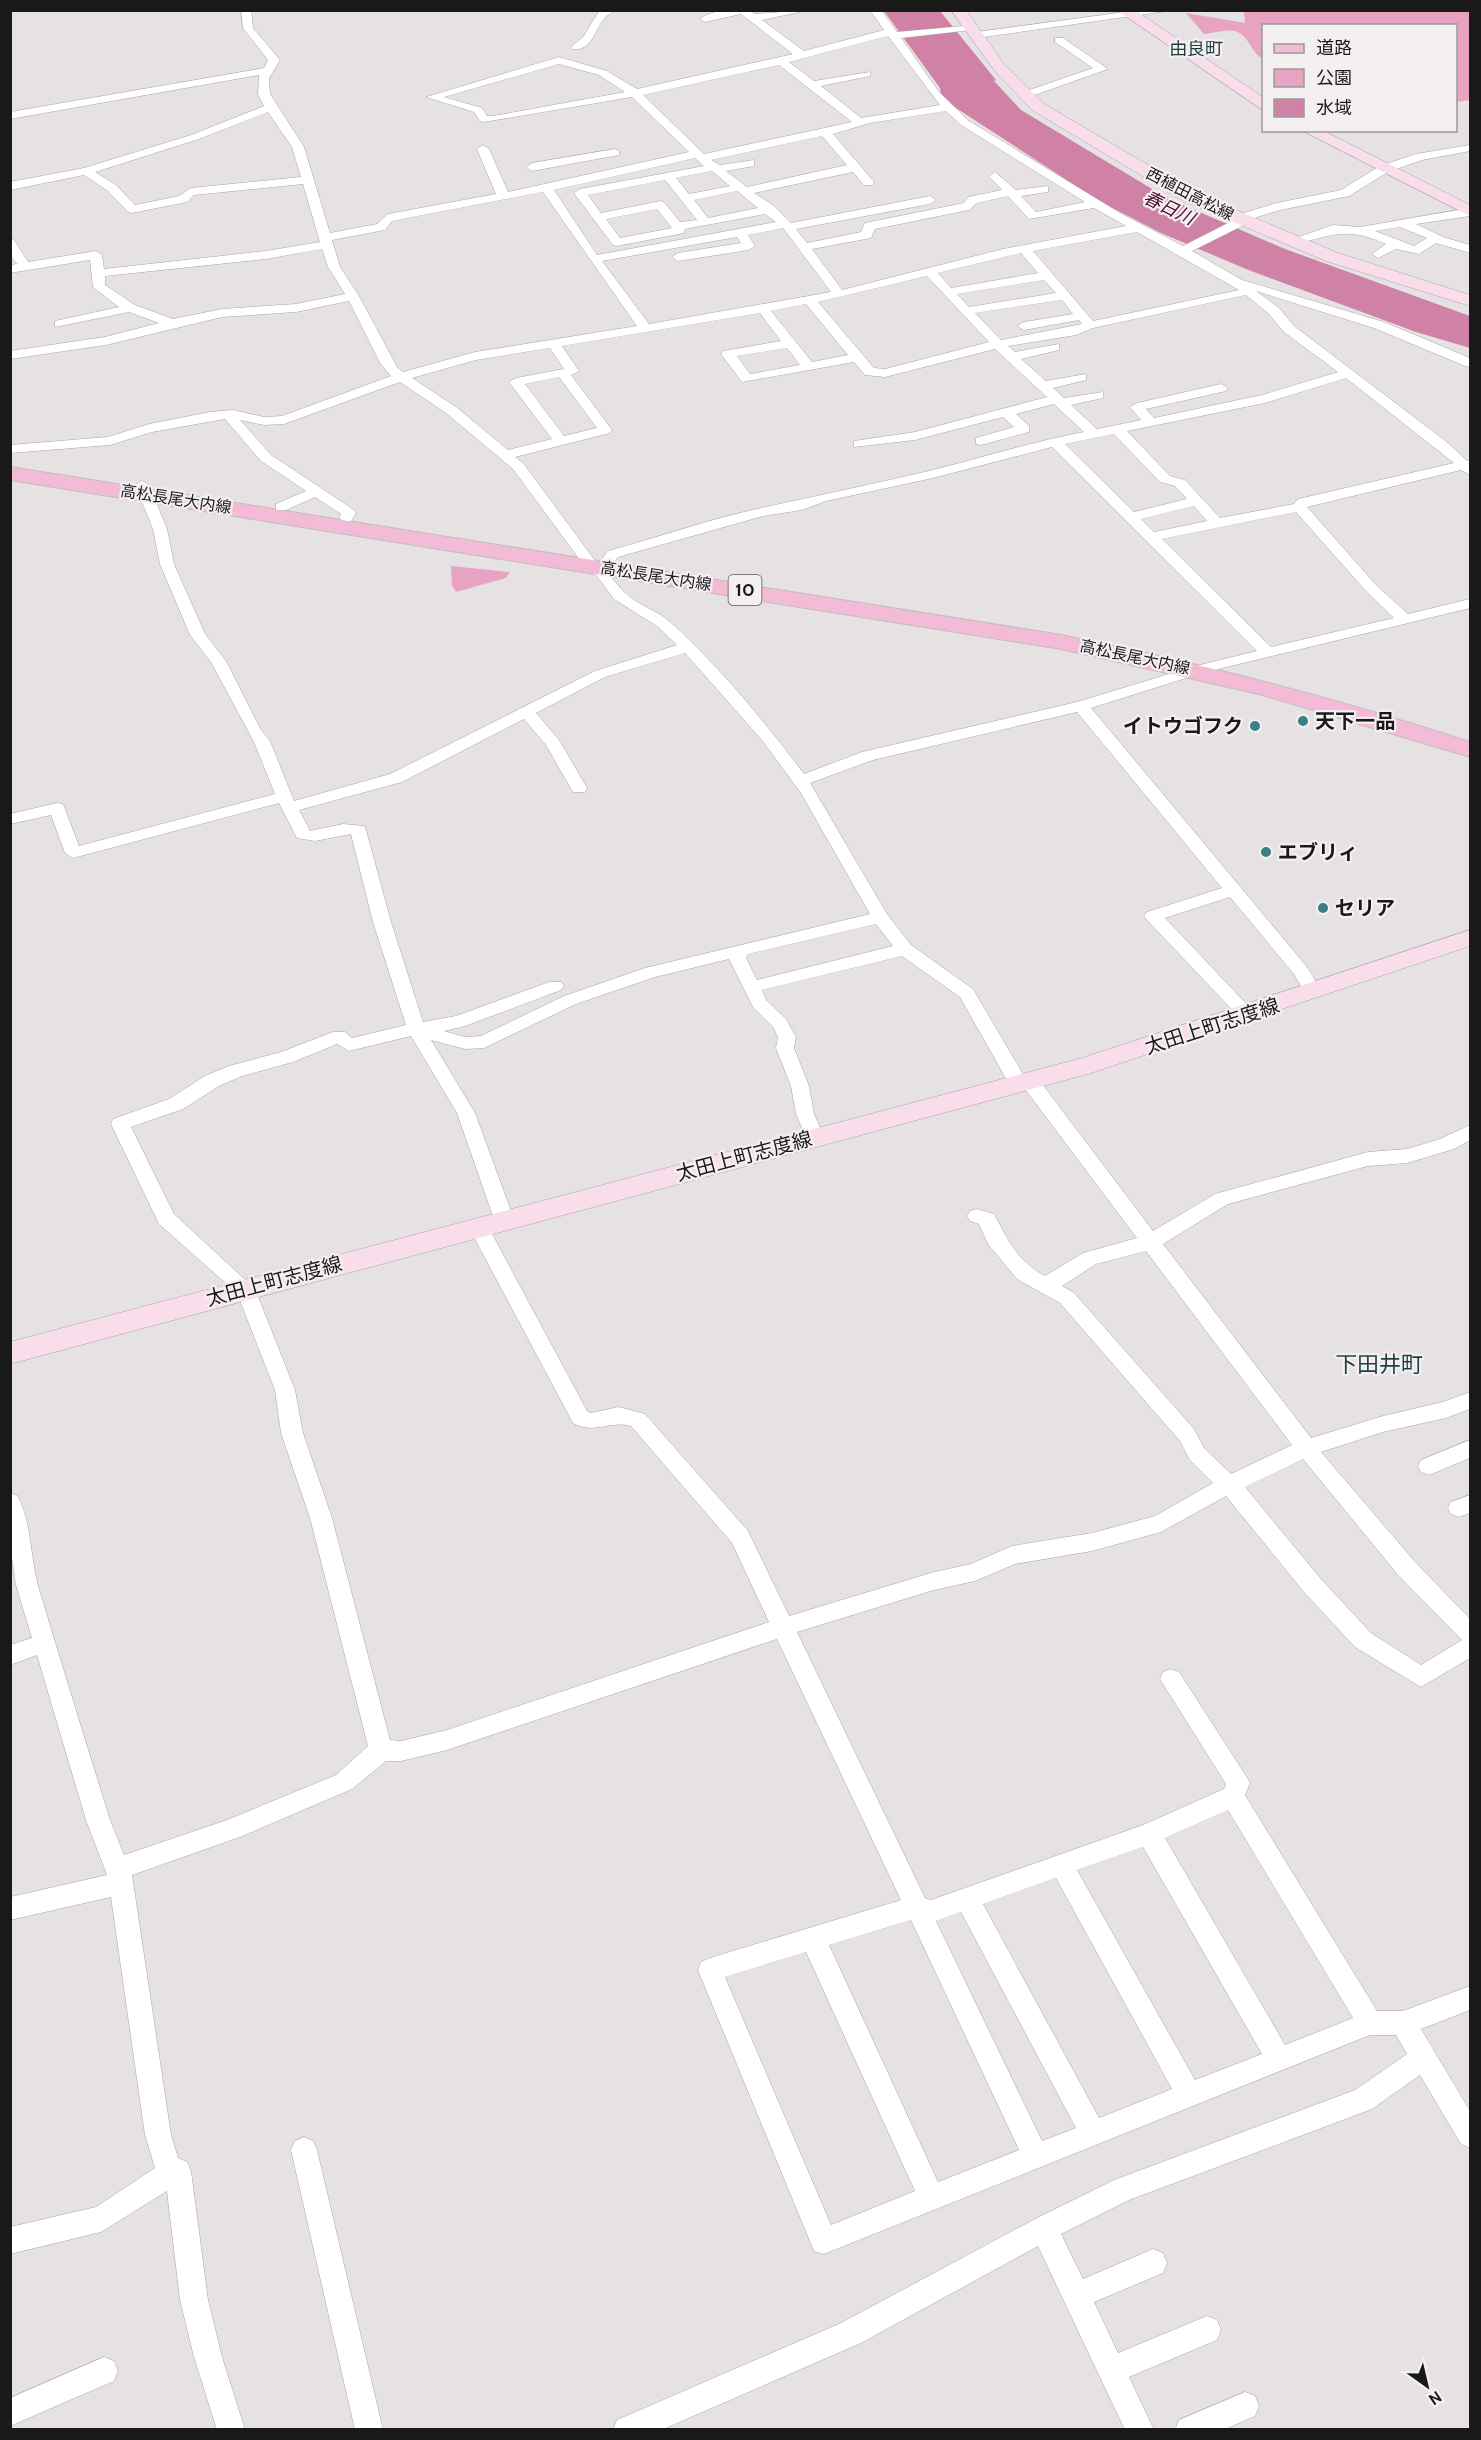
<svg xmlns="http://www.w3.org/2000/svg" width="1481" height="2440" font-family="Cabin,'Noto Sans JP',sans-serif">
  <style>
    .green { fill: #e8a3c2 }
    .water { fill: #cf81a6 }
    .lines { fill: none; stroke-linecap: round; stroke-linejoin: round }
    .minor-casing { stroke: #a9a5a7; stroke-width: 1 }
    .secondary-casing { stroke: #a9a5a7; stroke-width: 1 }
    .primary-casing { stroke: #bfbfbf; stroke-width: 2 }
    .minor { fill: #fff; fill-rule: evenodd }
    .secondary { fill: #f9ddeb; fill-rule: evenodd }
    .primary { fill: #f4bbd6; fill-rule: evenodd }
    .poi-dot { fill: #398186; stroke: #f4eff1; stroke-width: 2 }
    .labels { text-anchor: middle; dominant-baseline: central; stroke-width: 4.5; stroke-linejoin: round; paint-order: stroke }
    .far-street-label { font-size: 16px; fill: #1a1919; stroke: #f4eff1 }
    .far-quarter-label { font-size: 18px; fill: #1d3f41; stroke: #f4eff1 }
    .far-water-label { font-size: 18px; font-style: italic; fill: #4d0731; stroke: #f4eff1 }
    .shield { fill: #f4eff1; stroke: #5b595a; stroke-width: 1.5 }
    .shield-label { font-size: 18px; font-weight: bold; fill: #1a1919 }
    .poi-label { font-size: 20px; font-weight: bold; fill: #1a1919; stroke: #f4eff1; text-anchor: start }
    .street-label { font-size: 20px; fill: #1a1919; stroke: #f4eff1 }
    .quarter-label { font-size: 22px; fill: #1d3f41; stroke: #f4eff1 }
  </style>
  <rect width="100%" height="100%" fill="#e6e2e4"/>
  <g class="green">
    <path d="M1244,11H1470V100L1456,102V26H1264L1263,59C1251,53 1249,35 1235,31C1227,29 1213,33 1204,34L1186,13L1245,23Z"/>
    <polygon points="451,566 510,572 506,578 456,592 452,586"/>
  </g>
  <polygon class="water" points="884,11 940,11 996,80 994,81 1021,110 1167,198 1285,249 1470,316 1470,348 1416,332 1246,269 1161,233 1099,201 953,106 941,94 940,88"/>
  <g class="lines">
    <defs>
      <g id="minor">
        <path d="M241,10H251L253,28L280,60L269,78L270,94L304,147L330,233L377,224L388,214L496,194L477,149L483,145L489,149L508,192L689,152L632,97L484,122L480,121L474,112L426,97L559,57L607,71L637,89L793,54L741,14L705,22L700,19C711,10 743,5 755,14L809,10L762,20L804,51L884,30L870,10H881L897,32L975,25L976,27L971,30L901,38L939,92L969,121L1120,213L1183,246L1232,221L1234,216L1277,203L1341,190L1380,166L1416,154L1470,145V151L1422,160L1388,172L1349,196L1280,210L1244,221L1242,226L1192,251L1242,280L1384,322L1470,358V367L1465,366L1374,328L1256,291L1279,308L1294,326L1448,443L1467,461L1470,460V475L1461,470L1307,507L1376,585L1408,614L1470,599V608L1202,673L1091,708L1307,967L1322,992L1319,996H1307L1294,974L1230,897L1165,918L1253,1011L1256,1015L1253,1019H1241L1147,920L1144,916L1147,912L1222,888L1077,712L873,760L810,783L887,914L911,945L973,989L1024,1076H1036L1153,1231L1215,1194L1368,1152L1407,1149L1440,1139L1470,1125V1140L1454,1149L1407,1163L1368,1166L1228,1204L1163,1244L1311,1438L1383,1416L1443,1402L1470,1392V1409L1446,1418L1383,1432L1321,1452L1415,1562L1470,1619V1658L1421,1687L1355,1647L1304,1592L1226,1496L1161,1532L1092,1551L1015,1564L975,1581L934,1590L797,1632L925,1898L931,1900L1143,1825L1224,1789L1226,1784L1160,1679L1163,1672L1171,1669L1179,1672L1246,1776L1250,1783L1245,1795L1377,2011H1403L1470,1986V2010L1421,2029L1470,2111V2148L1461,2144L1420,2075L1372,2109L1129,2200L1061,2234L1083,2279L1153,2249L1163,2253L1167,2263L1163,2273L1094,2302L1118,2353L1207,2316L1217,2320L1221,2330L1217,2340L1129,2377L1154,2430H1125L1038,2246L861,2343L661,2430H613L617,2420L841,2323L1035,2219L1114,2180L1355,2090L1407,2054L1396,2035H1370L824,2254L814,2251L698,1970L701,1962L710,1958L901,1900L777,1639L447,1750L401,1761H386L352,1789L240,1837L132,1875L171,2135L178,2158L187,2162L191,2171L208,2300L222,2357L245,2430H217L194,2357L180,2300L167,2191L101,2232L10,2254V2227L96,2207L155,2168L145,2135L111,1897L10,1920V1897L107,1875L86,1820L37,1655L10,1665V1645L32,1638L16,1585L10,1544V1493L18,1496C32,1525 30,1558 39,1589C62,1666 86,1743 110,1820L124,1855L227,1820L336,1775L368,1746L310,1518L281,1433L275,1390L237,1293L159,1224L111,1124L113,1119L169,1099L205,1076L229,1066L281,1052L333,1032H345L352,1038L406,1025L373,922L351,834L315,841L297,838L279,803L73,858L65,853L51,815L10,824V814L57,803L63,804L79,846L275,794L254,742L211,662L190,635L160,564L153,529L135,485L142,481L149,485L167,529L174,564L205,634L226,661L261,730L270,741L294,801L390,774L595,671L677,645L657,626L614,599L597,576L586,568L513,469L446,413L400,382L284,424L264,425L240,420L271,455L354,510L356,513L351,521L346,522L339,518L341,514L315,497L286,510H276V504L306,491L261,461L225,419L152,432L110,445L10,453V445L108,437L149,424L210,412L233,410L264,417L282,416L391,376L380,363L349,301L296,312L222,317L106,345L10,359V351L105,337L159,323L129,312L55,327V321L119,307L93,287L90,260L10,273V265L17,264L10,254V239L14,240L28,262L96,251L102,255L104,269L266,251L320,242L303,184L194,195L187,202L132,213L128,212L108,191L84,175L10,190V182L84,168L191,135L264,106L258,94L259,75L10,119V112L264,68L268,60L243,28ZM888,36L940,105L861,118L821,86L870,76V72L814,81L789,62ZM559,64L599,75L625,92L493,116H487L482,108L444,97ZM779,65L852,122L704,154L643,95ZM946,111L961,125L1085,202L1036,212L1021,196L1048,192V186L1016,190L995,172L989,176L1002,190L968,197L964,203L865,223L861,232L807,243L796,229L930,204L936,200L930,196L791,223L774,206L754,193L853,172L864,185H872L874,182L833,134L870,123ZM268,112L292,147L301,177L191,188L179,196L135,205L116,185L95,172L199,139ZM822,136L847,165L747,187L726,171L754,166V160L720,165L711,160ZM695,158L704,166L580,189L574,193L613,245L617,246L684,233L685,229L765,214L776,222L597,255L554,190ZM712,171L730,186L689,194L676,178ZM665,180L697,220L680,222L664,202L660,201L601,213L588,195ZM737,191L758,208L708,218L694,200ZM543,192L637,326L475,352L403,372L397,367L359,296L340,267L332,240L385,230L392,221ZM1008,196L1029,219L1094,208L1126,226L1003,249L842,290L812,249L871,238L875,229L969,210L977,203ZM657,209L672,228L620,238L606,219ZM783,228L831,292L649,324L602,261L737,237L741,243L678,253L672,257L678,261L749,250L755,246L748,235ZM1137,232L1239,290L1093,321L1033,251ZM322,249L328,267L345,294L296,304L222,309L173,319L135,305L105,285V276L266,259ZM1021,253L1038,273L951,288L938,273ZM927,276L989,342L885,369L874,368L818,302ZM1044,280L1056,293L969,307L957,294ZM1246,295L1269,314L1284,332L1338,372L1262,395L1154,418L1146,409L1226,391L1228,388L1221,384L1137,403L1130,407L1141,420L1097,429L1071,405L1103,398V392L1064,398L1053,388L1086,380V374L1046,381L1021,359L1059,350V344L1015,352L1008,346L1076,335L1093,328ZM1062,300L1073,314L1024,322L1017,326L1024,330L1079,320L1082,324L1001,340L975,313ZM806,304L848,355L812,362L771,311ZM760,313L781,341L723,351L721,354L742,382L854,362L865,375L885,377L995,349L1047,397L915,432L854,441V447L915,440L1003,417L1014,427L976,438V444L981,445L1029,432V426L1016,414L1054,404L1084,432C1031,442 981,458 929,471C873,484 817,496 761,508C710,519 659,537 608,551L602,559L604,562H614L618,557L763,516L802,510L826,501L933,478L1052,447L1257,651L1192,667L1077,702L862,752L804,774C764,721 720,667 670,622C657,610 637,605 624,592C614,582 608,571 596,562L523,463L515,457L610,433L612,430L571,375L579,371L562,346ZM550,348L564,369L516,378L509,382L552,439L508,450L456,407L412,378L476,360ZM787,348L800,365L750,374L737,356ZM559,377L597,428L564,436L525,384ZM1346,378L1454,463L1298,499L1294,504L1220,518L1185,480L1170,476L1127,431L1265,403ZM1114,434L1160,482L1175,486L1187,499L1134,512L1065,444ZM1194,506L1207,521L1154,532L1141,519ZM1296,512L1366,591L1394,618L1271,647L1162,539ZM685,653L762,740L801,793L870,914L645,968L564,996L481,1036L465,1037L444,1031L465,1026L561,990L564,986L561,982H549L456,1016L423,1022L391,922L366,830L364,826L343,824L310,831L299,810L402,782L524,719L546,745L573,792H585L587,788L559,740L536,713L605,677ZM876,924L893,946L757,980L746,958L748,954ZM902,956L960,997L1012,1089H1025L1137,1238L1083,1253L1045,1276C1017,1261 1008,1240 994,1214L977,1209L970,1211L967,1216L970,1221L979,1224L988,1244L1017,1279L1060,1303L1180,1441L1190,1460L1213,1483L1155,1516L1092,1533L1012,1546L971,1564L934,1572L789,1616L748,1531L645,1414L619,1407L591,1413L587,1411L485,1221L478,1219L471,1221L468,1226L573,1423C595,1435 607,1420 631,1426L732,1543L769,1622L447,1730L401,1741L390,1740L332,1518L303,1433L295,1390L255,1289L174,1214L131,1127L183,1109L219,1086L242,1076L293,1062L337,1044L349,1051L411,1036L457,1113L494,1219L497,1224L504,1226L511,1224L514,1219L475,1113L431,1040L465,1049L484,1048L576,1004L655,977L729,959L753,1007L773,1027L778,1037L776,1048L791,1086L796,1114L808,1142H822L824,1137L814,1114L809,1086L794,1048L796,1037L786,1019L766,1000L762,990ZM1146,1251L1292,1445L1231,1474L1204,1448L1194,1429L1074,1293L1062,1286L1096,1264ZM1303,1459L1399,1576L1462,1640L1421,1665L1371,1633L1320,1578L1245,1487ZM1228,1810L1353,2018L1285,2045L1165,1838ZM1143,1847L1262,2054L1195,2080L1077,1870ZM1056,1878L1172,2089L1099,2118L983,1904ZM961,1912L1076,2128L1042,2141L936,1921ZM911,1920L1019,2150L938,2182L829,1945ZM806,1952L915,2191L831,2225L725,1977Z"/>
        <path d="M617,10C614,12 611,13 608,15C595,24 594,52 573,49L571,47L584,36L599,11Z"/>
        <polygon points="1140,10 1174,10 977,38 972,35 977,32"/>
        <polygon points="1055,38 1063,38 1108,69 1029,97 1021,97 1021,93 1093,68 1055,42"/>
        <polygon points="615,149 619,151 619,155 532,171 526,167 532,163"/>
        <path d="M1470,208V216L1416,224L1443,237L1470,245V253L1436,243L1419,254L1396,249L1378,258L1372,254L1386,244C1346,226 1332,235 1293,245L1287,241L1333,225L1360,227ZM1400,227L1427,238L1414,246L1375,231Z"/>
        <polygon points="1470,1440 1470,1458 1429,1475 1421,1472 1418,1466 1421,1460"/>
        <polygon points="1470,1495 1470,1513 1459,1517 1451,1514 1448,1508 1451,1502"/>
        <polygon points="304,2137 313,2141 317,2150 383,2430 355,2430 291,2150 295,2141"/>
        <polygon points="104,2357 114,2361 118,2371 114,2381 10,2426 10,2398"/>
        <polygon points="1245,2392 1255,2396 1259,2406 1255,2416 1223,2430 1175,2430 1179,2420"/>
      </g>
      <g id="secondary">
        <polygon points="951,10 966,10 1004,64 1044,104 1196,193 1338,253 1470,295 1470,306 1326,261 1184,201 1032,110 994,70"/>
        <polygon points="1117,10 1135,10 1264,98 1264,111"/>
        <polygon points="1301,130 1322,130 1470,205 1470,216"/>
        <polygon points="1470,930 1470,946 1088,1074 10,1364 10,1342 1082,1058"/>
      </g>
      <path id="primary" d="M10,467L1061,635C1200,663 1336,698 1470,742V757L1259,694L1061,649L10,480Z"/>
    </defs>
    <use href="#minor" class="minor-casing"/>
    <use href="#secondary" class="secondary-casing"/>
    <use href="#primary" class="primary-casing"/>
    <use href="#minor" class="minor"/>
    <use href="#secondary" class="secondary"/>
    <use href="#primary" class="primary"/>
  </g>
  <g class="poi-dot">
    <circle cx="1303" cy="721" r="6"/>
    <circle cx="1255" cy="726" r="6"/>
    <circle cx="1266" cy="852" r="6"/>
    <circle cx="1323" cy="908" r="6"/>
  </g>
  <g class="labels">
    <g class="far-street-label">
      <text transform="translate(1190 194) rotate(27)">西植田高松線</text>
      <text transform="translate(176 499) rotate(9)">高松長尾大内線</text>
      <text transform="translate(656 576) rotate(9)">高松長尾大内線</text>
      <text transform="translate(1135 657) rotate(12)">高松長尾大内線</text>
    </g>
    <g class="far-quarter-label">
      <text x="1196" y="49">由良町</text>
    </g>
    <g class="far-water-label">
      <text transform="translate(1169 208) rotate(26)">春日川</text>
    </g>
    <rect class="shield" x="728.5" y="575" width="33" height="30" rx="4.5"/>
    <g class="shield-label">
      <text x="745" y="590">10</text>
    </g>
    <g class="poi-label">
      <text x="1315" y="721">天下一品</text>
      <text x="1243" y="726" text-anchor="end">イトウゴフク</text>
      <text x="1278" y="852">エブリィ</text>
      <text x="1335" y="908">セリア</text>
    </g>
    <g class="street-label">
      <text transform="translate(1212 1026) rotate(-18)">太田上町志度線</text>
      <text transform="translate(744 1156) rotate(-15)">太田上町志度線</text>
      <text transform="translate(274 1281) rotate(-15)">太田上町志度線</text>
    </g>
    <g class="quarter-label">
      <text x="1379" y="1364">下田井町</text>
    </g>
  </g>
  <rect width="1481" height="2440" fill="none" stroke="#1a1919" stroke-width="24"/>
  <rect x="1262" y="24" width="195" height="108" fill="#f4eff1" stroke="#9d999b" stroke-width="1.5"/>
  <rect x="1274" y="44" width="30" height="9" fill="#f4bbd6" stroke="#9d999b" stroke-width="1.5"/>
  <text x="1316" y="54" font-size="18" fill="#1a1919">道路</text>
  <rect x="1274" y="69" width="30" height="18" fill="#e8a3c2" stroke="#9d999b" stroke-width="1.5"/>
  <text x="1316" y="84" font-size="18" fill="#1a1919">公園</text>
  <rect x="1274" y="99" width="30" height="18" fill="#cf81a6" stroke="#9d999b" stroke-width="1.5"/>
  <text x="1316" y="114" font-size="18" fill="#1a1919">水域</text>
  <g transform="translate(1427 2386) rotate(146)" stroke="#f4eff1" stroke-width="4.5" paint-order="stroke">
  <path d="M0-4.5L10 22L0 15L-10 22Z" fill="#1a1919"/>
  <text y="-9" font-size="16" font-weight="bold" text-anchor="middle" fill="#1a1919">N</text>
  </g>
</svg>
